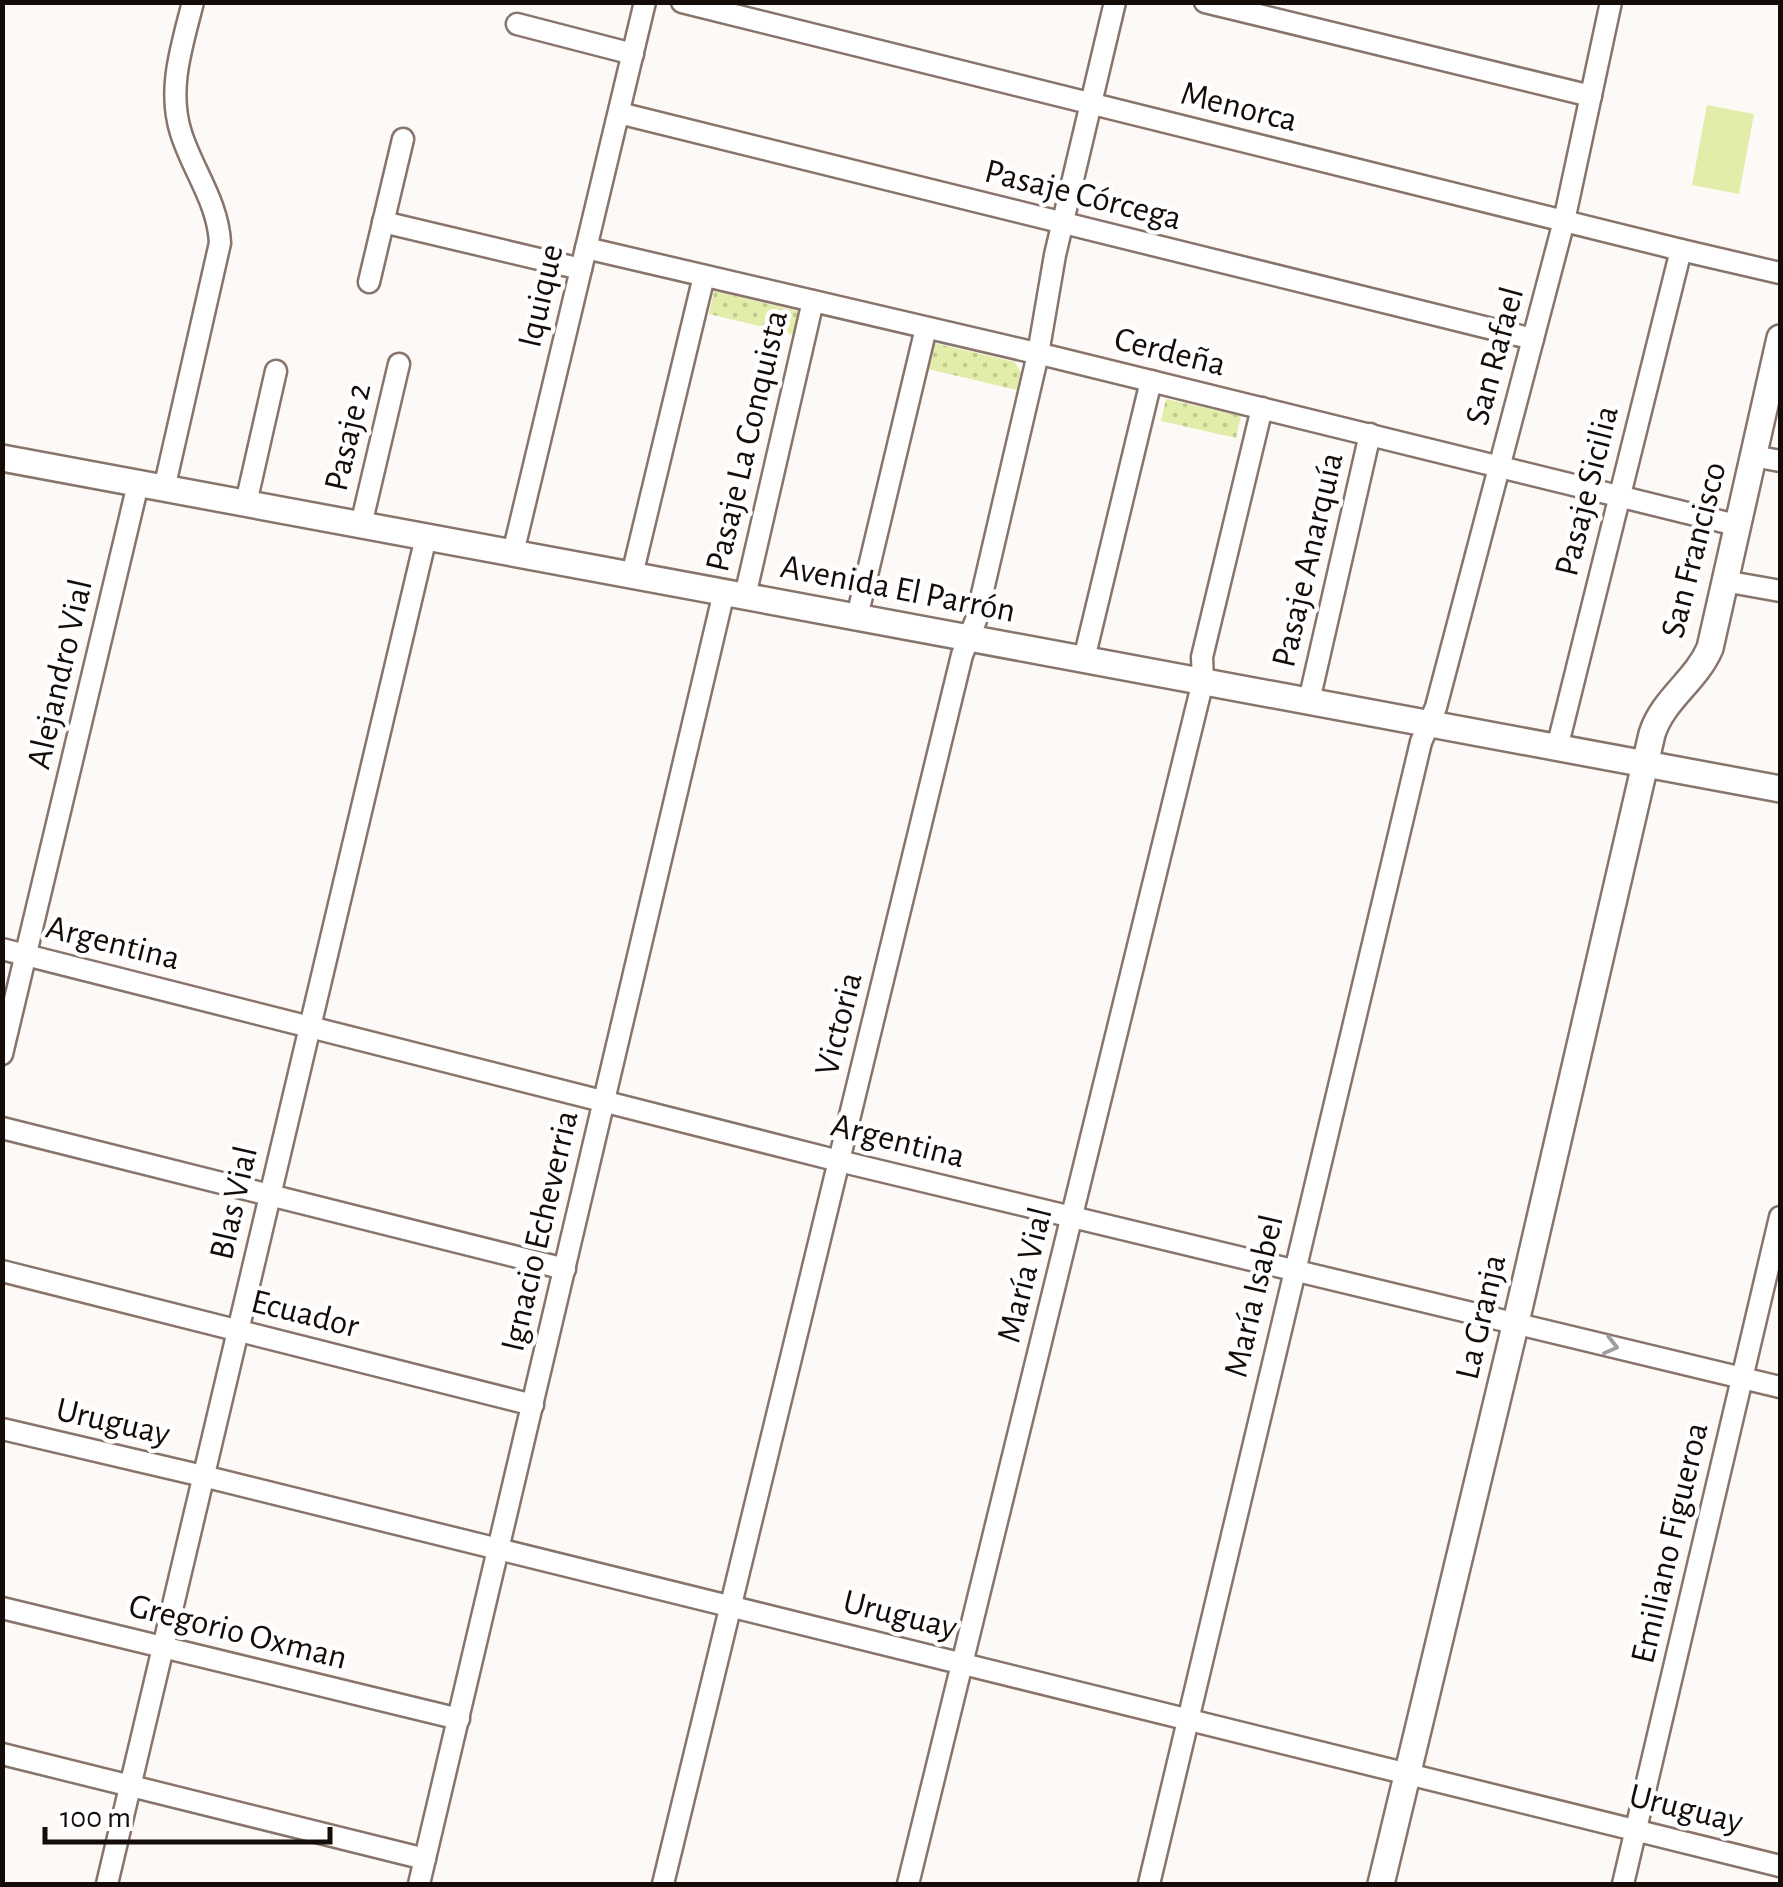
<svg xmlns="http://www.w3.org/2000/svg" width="1783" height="1887" font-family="'Alegreya Sans',sans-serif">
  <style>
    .grass { fill: url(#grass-dots) }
    .green { fill: #e2eda9 }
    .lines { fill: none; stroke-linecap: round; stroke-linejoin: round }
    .minor-casing { stroke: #87746a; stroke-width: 25 }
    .major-casing { stroke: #87746a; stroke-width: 30 }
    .minor { stroke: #fff; stroke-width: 20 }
    .major { stroke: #fff; stroke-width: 25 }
    .oneway { stroke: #a19e9c }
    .labels { text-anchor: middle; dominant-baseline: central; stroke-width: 9; stroke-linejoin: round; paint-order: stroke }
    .street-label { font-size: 35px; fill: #130c08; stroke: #fff }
  </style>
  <defs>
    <pattern id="grass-dots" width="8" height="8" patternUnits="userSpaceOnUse" patternTransform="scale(2.5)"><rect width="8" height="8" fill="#e2eda9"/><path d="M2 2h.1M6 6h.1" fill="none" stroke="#c1ca90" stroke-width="1.8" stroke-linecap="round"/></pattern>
  </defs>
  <rect width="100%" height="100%" fill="#fdf9f6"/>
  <g class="grass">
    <polygon points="714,291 801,312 796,335 709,314"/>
    <polygon points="934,343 1015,362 1021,373 1017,390 928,369"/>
    <polygon points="1166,399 1241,416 1236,438 1161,421"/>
  </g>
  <polygon class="green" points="1707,105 1754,114 1739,194 1692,185"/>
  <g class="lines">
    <defs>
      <g id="minor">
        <polyline points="682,2 1681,250 1780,273"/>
        <polyline points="1205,2 1591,96"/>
        <polyline points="517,24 633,54"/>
        <polyline points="619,113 1533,339"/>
        <polyline points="383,222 581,269"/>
        <polyline points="586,248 1053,357 1736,525"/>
        <polyline points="369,282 403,139"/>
        <polyline points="1753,456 1780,461"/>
        <path d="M164,489L220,243C218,202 193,171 181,133C167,89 182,46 193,2"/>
        <polyline points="246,503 276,371"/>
        <polyline points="361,525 399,364"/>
        <polyline points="513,553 645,2"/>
        <polyline points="632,575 704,276"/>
        <polyline points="1724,581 1780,591"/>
        <polyline points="745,596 813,301"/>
        <polyline points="857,617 926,328"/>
        <polyline points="1084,659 1151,381"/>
        <polyline points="1309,701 1370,434"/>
        <polyline points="1557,748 1681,250"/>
        <polyline points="2,949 839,1161 1780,1387"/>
        <polyline points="2,1054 138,484"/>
        <polyline points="2,1128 565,1269"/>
        <polyline points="2,1271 533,1405"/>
        <polyline points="2,1429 203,1476 1780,1866"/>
        <polyline points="2,1608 459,1719"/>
        <polyline points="2,1754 425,1859"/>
        <polyline points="107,1884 426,537"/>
        <polyline points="419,1884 724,592"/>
        <polyline points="663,1884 962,655 976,620 1038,354 1055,255 1115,2"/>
        <polyline points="908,1884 1203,681 1202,657 1262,408"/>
        <polyline points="1149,1884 1421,742 1436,707 1564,221 1611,2"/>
        <polyline points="1623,1884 1780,1217"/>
      </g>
      <g id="major">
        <polyline points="2,458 1780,789"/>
        <path d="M1381,1884L1516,1322L1652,734C1663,699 1696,681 1710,648L1780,338"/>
      </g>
    </defs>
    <use href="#minor" class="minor-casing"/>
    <use href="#major" class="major-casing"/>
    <use href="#minor" class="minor"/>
    <use href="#major" class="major"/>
  </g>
  <defs><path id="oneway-chevron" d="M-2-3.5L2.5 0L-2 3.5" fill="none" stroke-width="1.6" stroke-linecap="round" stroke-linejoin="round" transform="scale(2.5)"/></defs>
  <use class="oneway" href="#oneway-chevron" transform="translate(1611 1346) rotate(14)"/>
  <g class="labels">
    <g class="street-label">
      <text transform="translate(1239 107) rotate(14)">Menorca</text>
      <text transform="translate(1083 195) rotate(14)">Pasaje Córcega</text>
      <text transform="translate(541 296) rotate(-77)">Iquique</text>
      <text transform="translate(1170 352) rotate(14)">Cerdeña</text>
      <text transform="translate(1495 356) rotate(-75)">San Rafael</text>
      <text transform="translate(348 437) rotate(-77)">Pasaje 2</text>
      <text transform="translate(747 441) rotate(-77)">Pasaje La Conquista</text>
      <text transform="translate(1587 491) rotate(-76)">Pasaje Sicilia</text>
      <text transform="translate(1694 550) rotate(-76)">San Francisco</text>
      <text transform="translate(1308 560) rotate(-77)">Pasaje Anarquía</text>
      <text transform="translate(898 589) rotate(11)">Avenida El Parrón</text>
      <text transform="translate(60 674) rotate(-77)">Alejandro Vial</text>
      <text transform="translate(113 943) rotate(14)">Argentina</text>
      <text transform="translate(839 1024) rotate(-76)">Victoria</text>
      <text transform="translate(898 1141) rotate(14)">Argentina</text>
      <text transform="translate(234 1203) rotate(-77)">Blas Vial</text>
      <text transform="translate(540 1231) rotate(-77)">Ignacio Echeverria</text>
      <text transform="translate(1025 1275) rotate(-76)">María Vial</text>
      <text transform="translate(1254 1296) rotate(-77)">María Isabel</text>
      <text transform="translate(305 1314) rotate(14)">Ecuador</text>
      <text transform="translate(1481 1317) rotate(-77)">La Granja</text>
      <text transform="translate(113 1422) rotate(13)">Uruguay</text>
      <text transform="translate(1670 1543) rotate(-77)">Emiliano Figueroa</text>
      <text transform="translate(900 1615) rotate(14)">Uruguay</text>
      <text transform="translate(238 1632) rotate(14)">Gregorio Oxman</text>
      <text transform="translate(1686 1809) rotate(14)">Uruguay</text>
    </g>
  </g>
  <rect width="1783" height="1887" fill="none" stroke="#130c08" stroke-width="10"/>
  <path d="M45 1827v15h285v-15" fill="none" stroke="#130c08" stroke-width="5"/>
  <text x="60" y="1827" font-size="30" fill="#130c08" stroke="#ffffff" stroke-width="8" paint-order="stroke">100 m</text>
</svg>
